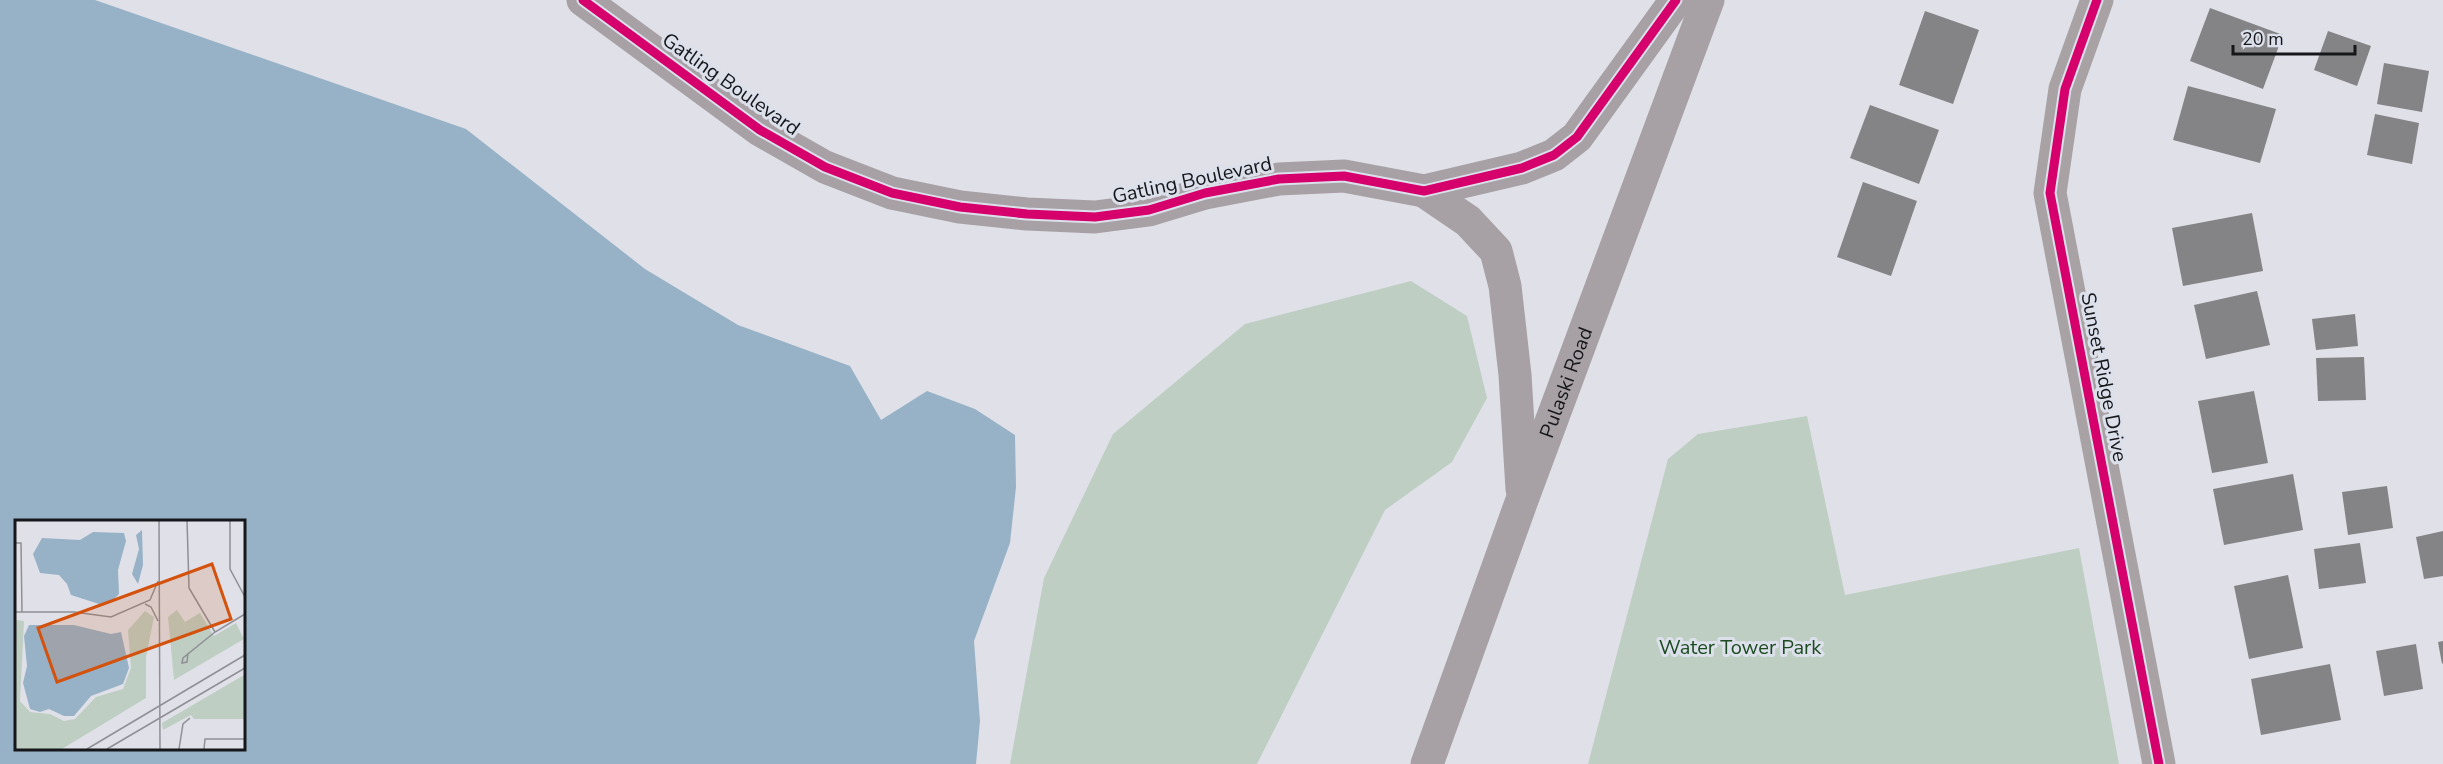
<svg xmlns="http://www.w3.org/2000/svg" width="2443" height="764" font-family="'Nunito Sans',sans-serif">
  <style>
    .green { fill: #becec2 }
    .water { fill: #97b2c7; fill-rule: evenodd }
    .building { fill: #848385 }
    .lines { fill: none; stroke-linecap: round; stroke-linejoin: round }
    .street { stroke: #a8a2a4; stroke-width: 33 }
    .secondary { stroke: #a7a1a5; stroke-width: 33 }
    .cycleway-casing { stroke: #dce0eb; stroke-width: 13 }
    .cycleway { stroke: #d6006c; stroke-width: 9 }
    .labels { text-anchor: middle; dominant-baseline: central; stroke-width: 6; stroke-linejoin: round; paint-order: stroke }
    .street-label { font-size: 20px; fill: #16171b; stroke: #dce0eb }
    .park-label { font-size: 20px; fill: #1c4b20; stroke: #dce0eb }
    .inset-road { fill: none; stroke: #8f9096; stroke-width: 1.5 }
    .view { fill: #d3520e; fill-opacity: 0.15; stroke: #d3520e; stroke-width: 3 }
    .inset-edge { fill: none; stroke: #16171b; stroke-width: 3 }
  </style>
  <rect width="100%" height="100%" fill="#e0e1e8"/>
  <g class="green">
    <polygon points="1411,281 1467,316 1487,398 1452,462 1385,510 1257,764 1010,764 1044,578 1113,434 1245,324"/>
    <polygon points="1807,416 1845,595 2079,548 2119,764 1588,764 1668,459 1698,434"/>
  </g>
  <path class="water" d="M0,0H95L466,129L645,269L738,325L850,366L881,420L927,391L975,409L1015,435L1016,487L1010,543L974,641L980,721L976,764H0ZM16,521H243V748H16Z"/>
  <g class="building">
    <polygon points="2210,8 2283,35 2263,89 2190,61"/>
    <polygon points="1925,11 1979,30 1953,104 1899,85"/>
    <polygon points="2328,31 2371,46 2357,86 2314,70"/>
    <polygon points="2384,63 2429,71 2422,112 2377,104"/>
    <polygon points="2188,86 2276,109 2260,163 2173,140"/>
    <polygon points="1870,105 1939,130 1919,184 1850,158"/>
    <polygon points="2375,114 2419,123 2412,164 2367,155"/>
    <polygon points="1863,182 1917,201 1891,276 1837,257"/>
    <polygon points="2252,213 2263,271 2183,286 2172,228"/>
    <polygon points="2257,291 2270,345 2206,359 2194,305"/>
    <polygon points="2355,314 2358,346 2316,350 2312,319"/>
    <polygon points="2364,357 2366,400 2318,401 2316,358"/>
    <polygon points="2254,391 2268,463 2212,473 2198,401"/>
    <polygon points="2293,474 2303,530 2224,545 2213,489"/>
    <polygon points="2387,486 2393,528 2348,535 2342,492"/>
    <polygon points="2443,531 2443,576 2424,579 2416,537"/>
    <polygon points="2360,543 2366,583 2319,589 2314,549"/>
    <polygon points="2288,575 2303,648 2249,659 2234,586"/>
    <polygon points="2443,641 2443,663 2442,664 2438,642"/>
    <polygon points="2416,644 2423,689 2384,696 2376,651"/>
    <polygon points="2330,664 2341,720 2261,735 2251,679"/>
  </g>
  <g class="lines">
    <polyline class="street" points="2097,0 2065,89 2050,193 2159,764"/>
    <g class="secondary">
      <polyline points="583,0 760,130 825,167 892,193 960,207 1027,214 1095,217 1149,210 1205,193 1279,179 1344,176 1424,191 1522,168 1554,155 1577,137 1676,0"/>
      <polyline points="1424,191 1468,221 1496,251 1505,286 1515,375 1522,489"/>
      <path id="s1" d="M1427,764L1522,500L1708,0"/>
    </g>
    <defs>
      <g id="cycleway">
        <polyline points="583,0 760,130 825,167 892,193 960,207 1027,214 1095,217 1149,210 1205,193 1279,179 1344,176 1424,191 1522,168 1554,155 1577,137 1676,0"/>
        <polyline points="2097,0 2065,89 2050,193 2159,764"/>
      </g>
    </defs>
    <use href="#cycleway" class="cycleway-casing"/>
    <use href="#cycleway" class="cycleway"/>
  </g>
  <g class="labels">
    <g class="street-label">
      <text transform="translate(731 84) rotate(35)">Gatling Boulevard</text>
      <text transform="translate(1192 180) rotate(-12)">Gatling Boulevard</text>
      <text transform="translate(2104 377) rotate(79)">Sunset Ridge Drive</text>
      <text stroke="none"><textPath href="#s1" startOffset="406">Pulaski Road</textPath></text>
    </g>
    <g class="park-label">
      <text x="1740" y="647">Water Tower Park</text>
    </g>
  </g>
  <g transform="translate(15 520)">
    <rect width="230" height="230" fill="#e0e1e8"/>
    <path d="M162,90L170,102L185,93L199,116L221,103L229,119L159,160L153,97ZM130,91L139,97L131,137V178L47,229H0V100L9,101L5,181L15,192L35,194L49,201L60,199L81,177L108,169L116,148L113,110ZM229,155V199H179L176,195L148,210L147,203Z" fill="#becec2"/>
    <path d="M127,10L128,45L123,64L117,54L124,29L121,15ZM78,12L109,13L111,21L103,50L104,74L97,81L84,84L56,75L52,64L44,55L25,53L18,34L27,18L65,20ZM14,105H59L96,114L106,112L114,148L108,164L76,176L59,196H49L34,189L25,192L15,189L8,163L12,146L9,116Z" fill="#97b2c7"/>
    <path class="inset-road" d="M144,0L145,229M172,0L174,68L200,112M215,0V49L230,77M0,23H6L7,92M130,84L136,87L143,101M0,92H59L96,97L135,80L143,61M173,133L172,142L167,143L168,138L200,112L230,94M72,229L230,135M92,229L230,148M164,229L168,204L175,198M189,229L190,219H230"/>
    <path class="view" d="M197,44L216,99L42,162L23,108Z"/>
    <rect width="230" height="230" class="inset-edge"/>
  </g>
  <path d="M2233 45v9h122v-9" fill="none" stroke="#16171b" stroke-width="3"/>
  <text x="2242" y="45" font-size="18" fill="#16171b" stroke="#dce0eb" stroke-width="4.5" paint-order="stroke">20 m</text>
</svg>
